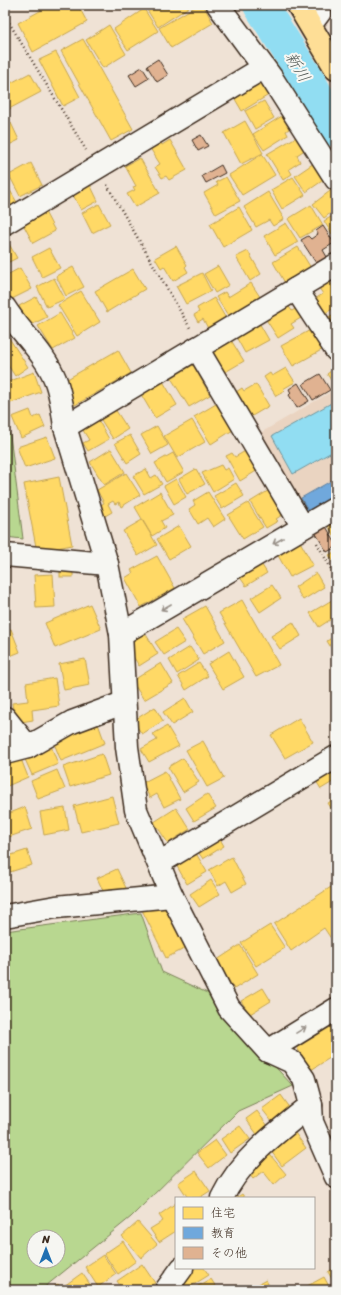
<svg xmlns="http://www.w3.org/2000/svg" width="341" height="1295" font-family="Sriracha,'Klee One',sans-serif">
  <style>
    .built { fill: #ead4c1 }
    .green { fill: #b8d790; stroke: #7a8057; fill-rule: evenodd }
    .water { fill: #91ddf2; stroke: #6f959d }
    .homes { fill: #ffd966; stroke: #c4a450 }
    .schools { fill: #6fa8dc; stroke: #5f82a3 }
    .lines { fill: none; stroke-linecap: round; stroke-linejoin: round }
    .river { stroke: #91ddf2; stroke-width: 34 }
    .building { fill: #e0b291; stroke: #3b2a1e }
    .minor-casing { stroke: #3b2a1e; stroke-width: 25 }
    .major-casing { stroke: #3b2a1e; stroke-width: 25 }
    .path { stroke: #3b2a1e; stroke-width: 2.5; stroke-dasharray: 1 3; stroke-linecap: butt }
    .minor { stroke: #f6f6f2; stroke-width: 22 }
    .major { stroke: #fede96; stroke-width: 22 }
    .oneway { stroke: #989088 }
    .labels { text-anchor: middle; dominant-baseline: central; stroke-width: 4; stroke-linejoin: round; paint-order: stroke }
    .water-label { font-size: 16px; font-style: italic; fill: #505753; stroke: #f6f6f2 }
  </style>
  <rect width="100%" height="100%" fill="#efe2d5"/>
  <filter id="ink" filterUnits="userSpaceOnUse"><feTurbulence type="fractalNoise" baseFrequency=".025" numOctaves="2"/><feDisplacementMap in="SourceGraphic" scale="8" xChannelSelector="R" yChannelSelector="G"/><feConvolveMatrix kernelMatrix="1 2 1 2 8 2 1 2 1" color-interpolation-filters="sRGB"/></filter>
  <g filter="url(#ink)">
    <polygon class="built" points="336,389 336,501 303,515 255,436"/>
    <g class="green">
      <polygon points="5,424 10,435 23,539 5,537"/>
      <path d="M141,913L162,972L218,998L267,1058L293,1086L238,1111L131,1217L41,1290H5V931ZM34,1237H58V1261H34Z"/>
    </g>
    <polygon class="water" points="335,401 336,453 331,455 330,453 293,474 272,436"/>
    <g class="homes">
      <polygon points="51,5 78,5 87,22 33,52 18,23"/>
      <polygon points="144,5 192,5 158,27"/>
      <polygon points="198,5 203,5 213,23 171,48 159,28"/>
      <polygon points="144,9 158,31 128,50 114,29"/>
      <polygon points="109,25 126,54 103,68 86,40"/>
      <polygon points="83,39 133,129 111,141 61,51"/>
      <polygon points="56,52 80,97 63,106 39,60"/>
      <polygon points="30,73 41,92 7,110 5,107 5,86"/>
      <polygon points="262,76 272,93 242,111 232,94"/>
      <polygon points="264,101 274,118 255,129 245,111"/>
      <polygon points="282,116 289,129 286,131 288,135 264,150 253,134"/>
      <polygon points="245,121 263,153 241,164 224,133"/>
      <polygon points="11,123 19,140 5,147 5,126"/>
      <polygon points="298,136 306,149 297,155 300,162 289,169 292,174 283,180 267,154"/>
      <polygon points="159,139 162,145 170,140 187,170 169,180 166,176 162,178 155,167 160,164 148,145"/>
      <polygon points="262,154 275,175 242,195 229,175"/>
      <polygon points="140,158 160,193 135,207 127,194 135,190 133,187 136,186 125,166"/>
      <polygon points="31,163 42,185 20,196 9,175"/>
      <polygon points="314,163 325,179 306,192 295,176"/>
      <polygon points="226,177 240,201 216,214 204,193 218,185 216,182"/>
      <polygon points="293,177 305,195 282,209 271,190"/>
      <polygon points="88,180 98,201 81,210 70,189"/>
      <polygon points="7,185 19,206 5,214 5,186"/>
      <polygon points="334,188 336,191 336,209 324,218 313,204"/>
      <polygon points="268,192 284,219 273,226 269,220 256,227 244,207"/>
      <polygon points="99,204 110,224 92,233 82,213"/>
      <polygon points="311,205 323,225 300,238 288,219"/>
      <polygon points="239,207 252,230 223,247 210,224"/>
      <polygon points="44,210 55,231 33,243 22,222"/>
      <polygon points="336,214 336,231 332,234 324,221"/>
      <polygon points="286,223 298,242 275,255 264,236"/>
      <polygon points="5,237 17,258 5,264"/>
      <polygon points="176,246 187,265 185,267 188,272 173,281 164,266 161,268 155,258"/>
      <polygon points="298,247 311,268 285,283 273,262"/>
      <polygon points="49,248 60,268 42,277 32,257"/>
      <polygon points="248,251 261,274 250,281 236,257"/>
      <polygon points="218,266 229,285 215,293 204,274"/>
      <polygon points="73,267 84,287 66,296 56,276"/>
      <polygon points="20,268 32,289 10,300 5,291 5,276"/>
      <polygon points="133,269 145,289 107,312 95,291"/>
      <polygon points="202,273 211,291 186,304 176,286"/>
      <polygon points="54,278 65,299 47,307 37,287"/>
      <polygon points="328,279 336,291 336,307 322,315 313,300 323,294 317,285"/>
      <polygon points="251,283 264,303 233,323 216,297 225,292 228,297"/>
      <polygon points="81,291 100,322 77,336 58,305"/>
      <polygon points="36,297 47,317 29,326 19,306"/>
      <polygon points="214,298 229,324 211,334 203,319 198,322 194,315 199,312 197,308"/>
      <polygon points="287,304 292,311 298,307 304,316 291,324 294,328 278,338 265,318"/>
      <polygon points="60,313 75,338 53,350 38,326"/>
      <polygon points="336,313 336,338 325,319"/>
      <polygon points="258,321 269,340 245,353 235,335"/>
      <polygon points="314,328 325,348 293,366 281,346"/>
      <polygon points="5,332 28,367 15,376 5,361"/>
      <polygon points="229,337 244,361 222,374 208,350"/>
      <polygon points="118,350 131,373 75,405 62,382"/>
      <polygon points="193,365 210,395 189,407 171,378"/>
      <polygon points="336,367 336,386 335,386 327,374"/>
      <polygon points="286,368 295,382 283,389 285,391 276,396 264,377 270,373 272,376"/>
      <polygon points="34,372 41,392 5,405 5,383"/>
      <polygon points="161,378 177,405 155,418 139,391"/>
      <polygon points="256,384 269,406 247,419 233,394 242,388 244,391"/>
      <polygon points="216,404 233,430 211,444 194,417"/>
      <polygon points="113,406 128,429 113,439 98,415"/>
      <polygon points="30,410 33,418 40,415 45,427 21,438 12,417"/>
      <polygon points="97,418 109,439 88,451 83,443 89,440 81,427"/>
      <polygon points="192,420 205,442 177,458 164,436"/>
      <polygon points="157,426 168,445 152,454 141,435"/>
      <polygon points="130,435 141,454 127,463 115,443"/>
      <polygon points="47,437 55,458 25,468 17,447"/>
      <polygon points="111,449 125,472 104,485 90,462"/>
      <polygon points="247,450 258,470 240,481 226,456 232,453 235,457"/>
      <polygon points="173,453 184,472 166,482 155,463"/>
      <polygon points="221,465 224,470 228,468 234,479 213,492 202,473"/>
      <polygon points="146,469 151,478 156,475 162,484 144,494 133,476"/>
      <polygon points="196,469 205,484 187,494 179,479"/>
      <polygon points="126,473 140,495 121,507 119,502 115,504 113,501 108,504 112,512 105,516 99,506 104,503 97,490"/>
      <polygon points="59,477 72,545 37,552 24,484"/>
      <polygon points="176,479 186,497 174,504 164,486"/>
      <polygon points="236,483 244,496 222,509 214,496"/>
      <polygon points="271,489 282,507 279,509 282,515 276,519 278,521 266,528 250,502"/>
      <polygon points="160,492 173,515 161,521 165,528 152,536 135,507"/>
      <polygon points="208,492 225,519 213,527 207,518 198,524 189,509 195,505 193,501"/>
      <polygon points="248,503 263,527 243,539 228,515"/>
      <polygon points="336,517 336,539 326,522"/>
      <polygon points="142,520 157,545 138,556 123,531"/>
      <polygon points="179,526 191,546 169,559 157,539"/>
      <polygon points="298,538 313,565 290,577 275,550"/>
      <polygon points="336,551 336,565 329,555"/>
      <polygon points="157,556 175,588 141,607 125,578 133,573 131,570"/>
      <polygon points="258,559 267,573 246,586 237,573"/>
      <rect x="60" y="563" width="13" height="14"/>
      <polygon points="316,573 324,587 303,600 295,587"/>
      <polygon points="53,574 55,607 36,608 34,575"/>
      <polygon points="272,585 281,598 260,612 251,598"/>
      <polygon points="242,600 279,665 256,677 219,613"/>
      <polygon points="332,600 336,607 336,616 319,627 310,613"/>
      <polygon points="90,604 101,629 55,648 45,623"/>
      <polygon points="205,606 225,641 203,654 182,619"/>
      <polygon points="293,622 301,636 280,649 271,636"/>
      <polygon points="142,628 158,654 139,666 123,639"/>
      <polygon points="11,629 20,652 5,658 5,631"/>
      <polygon points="176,629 185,642 164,655 155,642"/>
      <polygon points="336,635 336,654 335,654 327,641"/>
      <polygon points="190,647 199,660 177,674 169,660"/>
      <polygon points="229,651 244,677 223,689 208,664"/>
      <polygon points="85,659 90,685 64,690 59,664"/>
      <polygon points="161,663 173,683 144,700 132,681"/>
      <polygon points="199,663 208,676 186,690 178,676"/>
      <polygon points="55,678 59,706 32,710 33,720 15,723 12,703 28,701 26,683"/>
      <polygon points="185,698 193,712 172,725 163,712"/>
      <polygon points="155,707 163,721 142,734 133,721"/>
      <polygon points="299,718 313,742 285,758 271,735"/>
      <polygon points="97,721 105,743 61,761 52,738"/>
      <polygon points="167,726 179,746 149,762 141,749 157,740 153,734"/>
      <polygon points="203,741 224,778 207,787 186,750"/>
      <polygon points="51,746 58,764 32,775 24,757"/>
      <polygon points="102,754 109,775 70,787 63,767"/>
      <polygon points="183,758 199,782 183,792 168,767"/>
      <polygon points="21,759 28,777 5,787 5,765"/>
      <polygon points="336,765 336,780 321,789 313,776"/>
      <polygon points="57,770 65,789 38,799 31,781"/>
      <polygon points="165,771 180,799 164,807 157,794 150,798 142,783"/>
      <polygon points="207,794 216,808 194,821 186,808"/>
      <polygon points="112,796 119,823 81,832 74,806"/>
      <polygon points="336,798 336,816 328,803"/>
      <polygon points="25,807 32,829 6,838 5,815"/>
      <polygon points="65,808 69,830 44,835 40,812"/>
      <polygon points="176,808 190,829 168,843 154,822"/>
      <polygon points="216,832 224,846 203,859 194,846"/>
      <polygon points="27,850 32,865 10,872 5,857"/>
      <polygon points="194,850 207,872 187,884 174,861"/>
      <polygon points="232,857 246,884 232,892 226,881 218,886 209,870"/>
      <polygon points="117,869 126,888 106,897 97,878"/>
      <polygon points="211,880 220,894 199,907 190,894"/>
      <polygon points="331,887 336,895 336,946 324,928 291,951 274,924"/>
      <polygon points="161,899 186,948 166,958 141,908"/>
      <polygon points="270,925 285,948 256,966 241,943"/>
      <polygon points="240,945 258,974 234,989 217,960"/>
      <polygon points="263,988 271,1001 250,1014 241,1001"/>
      <polygon points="336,1012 336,1054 311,1070 292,1040"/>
      <polygon points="281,1095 291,1109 273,1123 262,1109"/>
      <polygon points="257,1111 270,1129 259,1137 246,1119"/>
      <polygon points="240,1126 250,1139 230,1153 221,1139"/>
      <polygon points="295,1133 306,1148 282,1166 271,1151"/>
      <polygon points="215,1140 226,1155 209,1168 197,1153"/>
      <polygon points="266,1150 286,1174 274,1185 263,1171 253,1179 245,1169"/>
      <polygon points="196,1171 210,1191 199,1198 188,1198 178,1183"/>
      <polygon points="242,1194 245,1198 236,1198"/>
      <polygon points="176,1203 176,1231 159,1242 150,1229 163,1221 159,1215"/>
      <polygon points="138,1222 157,1244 141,1258 122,1236"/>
      <polygon points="123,1241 136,1261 118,1274 104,1254"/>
      <polygon points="103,1255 116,1274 98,1287 85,1267"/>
      <polygon points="142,1264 155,1283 145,1290 123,1290 117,1281"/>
      <polygon points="336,1267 336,1286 328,1272"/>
      <polygon points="196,1268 204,1268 209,1275 185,1290 180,1290 174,1282"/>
      <polygon points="82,1273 94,1290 67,1290 64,1286"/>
      <polygon points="324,1277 331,1290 300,1290"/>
      <polygon points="211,1279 218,1290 191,1290"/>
      <polygon points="266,1280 271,1290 248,1290"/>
      <polygon points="58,1284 63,1290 49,1290"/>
    </g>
    <polygon class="schools" points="336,478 336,495 308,511 301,498"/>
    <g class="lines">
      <polyline class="river" points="260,5 309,82 336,130"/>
    </g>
    <g class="building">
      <polygon points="158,59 168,75 157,82 147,66"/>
      <polygon points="142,67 149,78 136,86 129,75"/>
      <polygon points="201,135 208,146 198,151 192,140"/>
      <polygon points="221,165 225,173 206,183 202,176"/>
      <polygon points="323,226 334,243 323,250 327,257 316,263 301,240 308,236 311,239 318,234 316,231"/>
      <polygon points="320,374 330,390 313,400 303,384"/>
      <polygon points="298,383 309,401 297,408 289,395 291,393 289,389"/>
      <polygon points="324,523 336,544 336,547 327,552 313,529"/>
    </g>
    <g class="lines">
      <defs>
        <g id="minor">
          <polyline points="218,5 271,77 336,179"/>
          <polyline points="311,24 320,12 320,5"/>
          <polyline points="5,223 263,68"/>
          <polyline points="296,289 336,350"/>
          <path d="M5,308C20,332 44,352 55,379C61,394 63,411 65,427L107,564L121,634L127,747L136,810L172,896L229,1008L268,1051L292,1062L304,1079L311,1105L312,1122L336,1177"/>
          <polyline points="197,348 303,527"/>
          <polyline points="65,427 336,265"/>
          <polyline points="5,555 107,564"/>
          <polyline points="121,634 336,508"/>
          <polyline points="5,718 28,747"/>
          <polyline points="5,753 28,747 72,722 123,703"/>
          <polyline points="159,863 336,757"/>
          <polyline points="5,916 56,907 172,896"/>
          <polyline points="268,1051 336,1009"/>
          <path d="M222,1198C240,1160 278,1131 311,1105"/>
          <polyline points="166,1290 182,1268"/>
        </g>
        <polyline id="major" points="298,5 336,69"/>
      </defs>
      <use href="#minor" class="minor-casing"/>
      <use href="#major" class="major-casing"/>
      <g class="path">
        <polyline points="5,16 86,150"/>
        <polyline points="288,66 304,55"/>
        <polyline points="107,185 190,328"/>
        <polyline points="317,543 336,578"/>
      </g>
      <use href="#minor" class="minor"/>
      <use href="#major" class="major"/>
    </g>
    <defs><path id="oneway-shaft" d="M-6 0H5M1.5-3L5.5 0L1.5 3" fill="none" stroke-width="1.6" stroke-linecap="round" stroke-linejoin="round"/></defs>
    <g class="oneway">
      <use href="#oneway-shaft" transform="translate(278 541) rotate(150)"/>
      <use href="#oneway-shaft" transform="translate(166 607) rotate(150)"/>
      <use href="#oneway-shaft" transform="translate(301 1030) rotate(-32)"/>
    </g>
  </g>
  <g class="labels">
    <g class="water-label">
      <text transform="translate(298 67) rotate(59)">新川</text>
    </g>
  </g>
  <rect width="341" height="1295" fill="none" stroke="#f6f6f2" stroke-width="20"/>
  <rect x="10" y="10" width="321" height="1275" fill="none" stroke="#3b2a1e" stroke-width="1.5" filter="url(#ink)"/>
  <rect x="175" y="1197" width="140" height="72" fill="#f6f6f2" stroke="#aba49d"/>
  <rect x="183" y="1207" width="20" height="12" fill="#ffd966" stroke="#aba49d"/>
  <text x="211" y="1217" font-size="12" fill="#3b2a1e">住宅</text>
  <rect x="183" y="1227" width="20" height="12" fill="#6fa8dc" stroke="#aba49d"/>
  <text x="211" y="1237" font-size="12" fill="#3b2a1e">教育</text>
  <rect x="183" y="1247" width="20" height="12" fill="#e0b291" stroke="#aba49d"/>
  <text x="211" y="1257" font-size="12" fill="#3b2a1e">その他</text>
  <g transform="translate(46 1249)"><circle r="19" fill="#f6f6f2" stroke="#aba49d"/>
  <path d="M0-3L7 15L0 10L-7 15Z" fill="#1f6fb2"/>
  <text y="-6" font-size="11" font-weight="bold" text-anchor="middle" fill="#3b2a1e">N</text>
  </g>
</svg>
